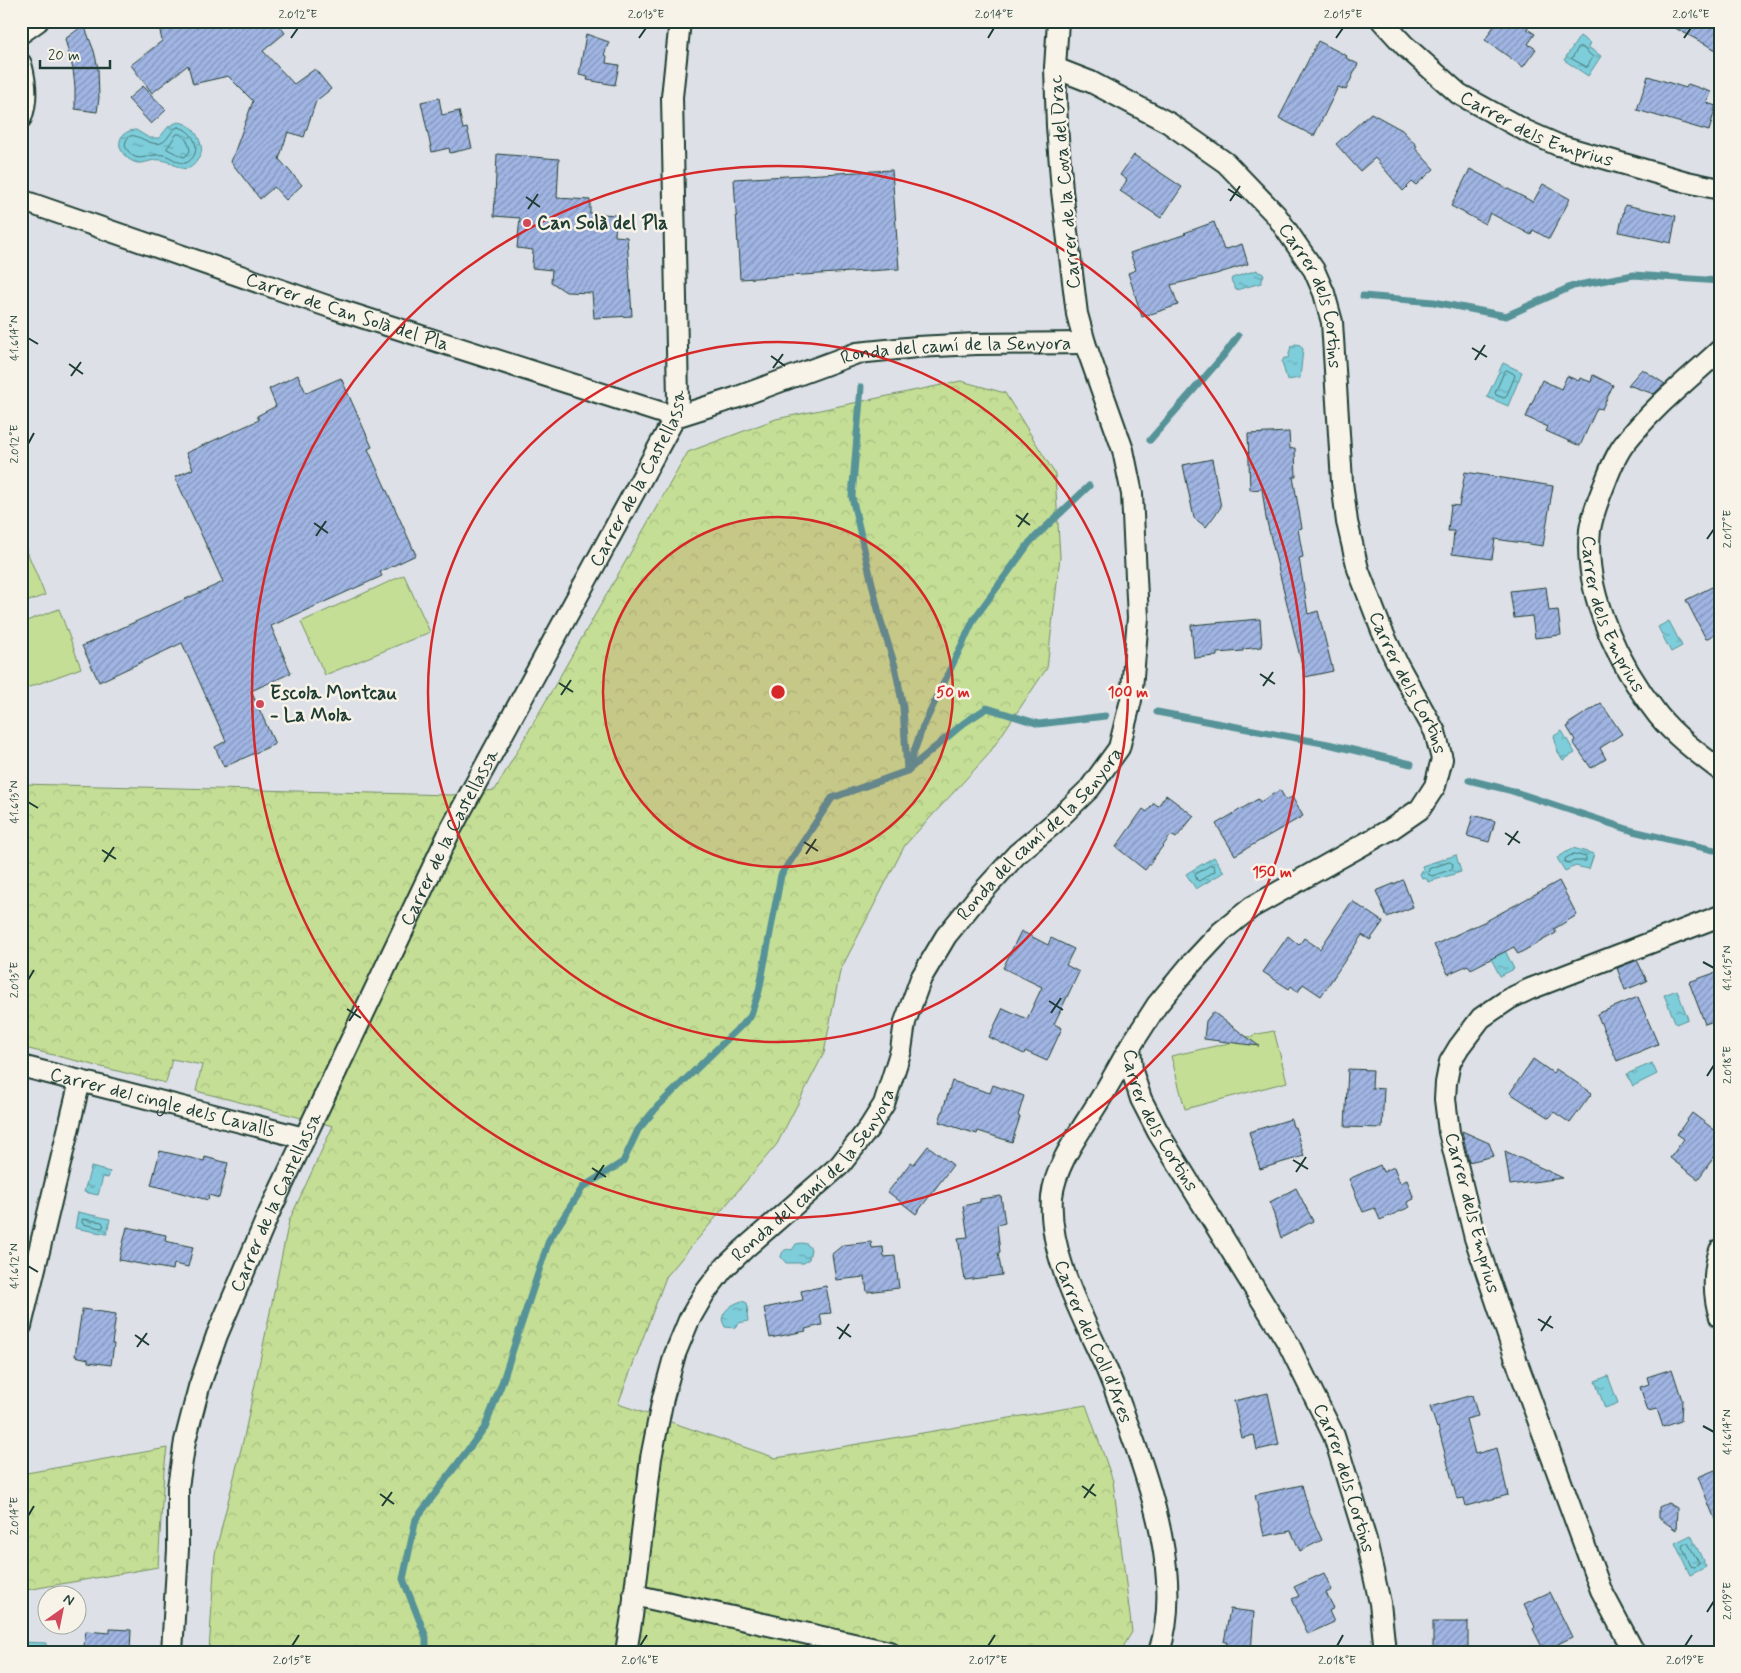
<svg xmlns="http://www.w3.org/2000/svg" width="1741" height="1673" font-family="Mynerve,sans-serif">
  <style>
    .forest { fill: url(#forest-crowns); stroke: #728e64 }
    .pitch { fill: #c4de95; stroke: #728e64 }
    .water { fill: url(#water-ripples); stroke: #579398 }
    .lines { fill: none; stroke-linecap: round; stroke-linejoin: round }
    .shore { stroke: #457776; stroke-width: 1 }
    .stream { stroke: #579398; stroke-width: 7 }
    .building { fill: url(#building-hatch); stroke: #1f3d34 }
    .minor-casing { stroke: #1f3d34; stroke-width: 24 }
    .minor { stroke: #f7f3e8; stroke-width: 20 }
    .ticks { fill: none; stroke: #1f3d34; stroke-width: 2 }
    .ring { fill: none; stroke: #d62828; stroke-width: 2.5 }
    .poi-dot { fill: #d1495b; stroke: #f7f3e8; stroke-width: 2 }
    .labels { text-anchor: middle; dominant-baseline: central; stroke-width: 5; stroke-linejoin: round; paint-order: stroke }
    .street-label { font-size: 19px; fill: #1f3d34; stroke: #f7f3e8 }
    .poi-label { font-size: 19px; font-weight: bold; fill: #1f3d34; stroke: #f7f3e8; text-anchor: start }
    .centre { fill: #d62828; stroke: #f7f3e8; stroke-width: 2.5 }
    .ring-label { font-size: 15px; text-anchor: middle; font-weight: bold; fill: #d62828; stroke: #f7f3e8; stroke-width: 5; stroke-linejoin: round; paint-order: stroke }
    .neatline { fill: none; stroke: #1f3d34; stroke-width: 2 }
    .ticks-label { font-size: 12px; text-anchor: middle; fill: #1f3d34 }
  </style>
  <defs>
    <pattern id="forest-crowns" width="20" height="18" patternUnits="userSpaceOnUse" patternTransform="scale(1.25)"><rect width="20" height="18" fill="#c4de95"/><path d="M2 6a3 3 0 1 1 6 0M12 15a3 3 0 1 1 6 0" fill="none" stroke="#a8bf81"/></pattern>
    <pattern id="water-ripples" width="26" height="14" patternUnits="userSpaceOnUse" patternTransform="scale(1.25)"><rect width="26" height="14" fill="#7dcdda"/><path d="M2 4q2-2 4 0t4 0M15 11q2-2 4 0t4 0" fill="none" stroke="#66a8b2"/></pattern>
    <pattern id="building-hatch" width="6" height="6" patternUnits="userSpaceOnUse" patternTransform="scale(1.25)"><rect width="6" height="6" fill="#a0b5e3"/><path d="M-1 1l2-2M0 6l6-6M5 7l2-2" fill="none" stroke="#8294b9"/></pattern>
  </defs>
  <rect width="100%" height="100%" fill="#dde0e6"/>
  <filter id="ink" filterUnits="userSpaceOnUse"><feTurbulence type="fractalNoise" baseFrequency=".02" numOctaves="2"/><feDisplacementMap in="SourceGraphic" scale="10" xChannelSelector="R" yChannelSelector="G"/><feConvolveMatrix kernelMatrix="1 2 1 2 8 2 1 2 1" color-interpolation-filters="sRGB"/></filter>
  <g filter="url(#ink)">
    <g class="forest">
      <polygon points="961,381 1005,393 1055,474 1060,557 1047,668 988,755 905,845 840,971 824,1053 777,1144 666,1277 618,1404 776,1458 1086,1405 1113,1481 1132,1632 1120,1652 209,1652 215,1554 244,1437 289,1221 333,1126 196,1091 202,1065 172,1059 166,1083 21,1047 21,784 451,795 495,790 688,452 776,419"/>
      <polygon points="167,1448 164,1471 158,1567 21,1591 21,1474"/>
    </g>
    <g class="pitch">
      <polygon points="21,537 45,595 21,604"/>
      <polygon points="404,575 430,632 325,675 301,622"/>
      <polygon points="59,609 81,668 21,690 21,623"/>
      <polygon points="1274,1031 1287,1082 1185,1109 1171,1056 1233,1042 1236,1036 1253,1037 1253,1035"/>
    </g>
    <g class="water">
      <polygon points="1580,36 1590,43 1588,47 1601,56 1588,76 1564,60"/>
      <path d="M178,122C190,123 198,133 201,145C202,150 202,154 198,159C186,179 176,162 161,160C151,158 142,167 132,161C115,152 115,131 136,130L149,138H159L169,126Z"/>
      <polygon points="1257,270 1258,272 1262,273 1264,275 1261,283 1236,290 1231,280 1232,278"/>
      <polygon points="1296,344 1300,345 1303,349 1300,378 1287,380 1282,362 1284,358 1288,358 1291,346"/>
      <polygon points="1503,363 1522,372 1508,406 1487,397"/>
      <polygon points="1669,621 1682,646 1671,652 1658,627"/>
      <polygon points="1562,731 1575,753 1563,760 1558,752 1554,736"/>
      <polygon points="1573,848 1594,854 1589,869 1575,866 1565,871 1557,858"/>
      <polygon points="1456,855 1461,872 1428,882 1427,879 1422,878 1420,874 1423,869 1422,866"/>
      <polygon points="1214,857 1224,872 1196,889 1186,874"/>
      <polygon points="1500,940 1514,969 1500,976 1485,947"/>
      <polygon points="1677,990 1688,1019 1676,1024 1664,995"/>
      <polygon points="1652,1063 1657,1074 1633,1086 1627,1074"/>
      <polygon points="91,1167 110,1172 108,1178 103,1177 98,1195 84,1192"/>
      <polygon points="78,1212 110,1219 107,1234 75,1228"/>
      <path d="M802,1243L807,1244L811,1249L809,1259L804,1263H786L781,1257C782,1251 785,1248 792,1250L796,1244Z"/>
      <path d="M742,1301L747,1303C749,1310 746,1314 748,1321L739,1323L734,1328L725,1327L722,1320C723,1310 732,1304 742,1301Z"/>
      <polygon points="1608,1376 1618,1403 1605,1408 1595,1381"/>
      <polygon points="1691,1535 1706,1567 1690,1575 1675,1543"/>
      <polygon points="21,1642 46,1643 46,1652 21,1652"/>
    </g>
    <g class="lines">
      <g class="shore">
        <polygon points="1579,47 1582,47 1593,57 1587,67 1572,59"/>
        <path d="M178,127C195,130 204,154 186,163C178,164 172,157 164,155C147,152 137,168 125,146C128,122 147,148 161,143C169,140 170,130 178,127Z"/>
        <path d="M177,134H180C186,138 189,143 190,151L185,157L181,156L167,149Z"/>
        <polygon points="1507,370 1514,374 1515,376 1506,397 1504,398 1496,395 1495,393 1504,372"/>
        <polygon points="1574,854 1586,857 1586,861 1575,861 1566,863 1565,859"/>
        <polygon points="1450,862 1453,864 1452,869 1432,876 1428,874 1429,869"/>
        <polygon points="1211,865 1214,866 1215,871 1199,881 1197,880 1195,875"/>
        <polygon points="83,1219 102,1222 104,1226 101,1228 83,1224 82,1222"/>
        <polygon points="1688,1543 1699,1563 1698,1565 1694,1567 1691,1566 1682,1547 1683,1545"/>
      </g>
      <g class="stream">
        <polyline points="1363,296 1434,302 1506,316 1573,286 1634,275 1720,281"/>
        <polyline points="1150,440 1224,355 1238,336"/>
        <polyline points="1157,712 1328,744 1411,764"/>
        <polyline points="908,768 922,729 974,619 1030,542 1089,486"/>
        <polyline points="907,771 964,723 987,708 1039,724 1105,716"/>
        <polyline points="1469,780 1509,790 1633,831 1714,850"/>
        <polyline points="426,1652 426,1637 403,1579 416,1519 485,1427 502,1383 549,1240 583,1187 623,1162 638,1130 658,1106 750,1017 759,991 781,875 832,798 907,771 903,707 895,666 880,618 852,497 861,387"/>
      </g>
    </g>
    <g class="building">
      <polygon points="181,21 276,21 285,33 263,51 294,84 315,69 331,89 316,101 304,137 288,132 279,159 302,185 286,200 274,187 260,199 231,162 253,101 228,76 193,84 188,65 152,93 131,65 162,41 159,26"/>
      <polygon points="1497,21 1532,21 1527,29 1535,34 1528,44 1536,49 1523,67 1485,40"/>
      <polygon points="1662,21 1720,21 1720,52"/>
      <polygon points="84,25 94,51 98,68 99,98 97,112 75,109 75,87 73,69 65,39"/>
      <polygon points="586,34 609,42 604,55 607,56 606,63 619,65 615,85 587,80 588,77 579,75"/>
      <polygon points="1318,41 1347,56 1346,58 1358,64 1346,90 1338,87 1314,136 1279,118"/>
      <polygon points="1648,76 1686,88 1688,84 1711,92 1707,103 1716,106 1709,131 1637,110"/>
      <polygon points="143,86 166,110 151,124 128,99"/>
      <polygon points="439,98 442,115 459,111 463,129 467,128 472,148 450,153 449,148 432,152 421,102"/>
      <polygon points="1371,113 1402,130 1417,146 1415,148 1434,169 1416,185 1412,182 1403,191 1375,158 1360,171 1336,144"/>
      <polygon points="497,154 559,159 557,198 590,200 590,213 616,215 615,236 627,237 632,316 594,318 592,293 566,292 551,282 552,270 532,268 533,250 517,248 520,218 494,216"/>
      <polygon points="1134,155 1182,187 1161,218 1120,191 1127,180 1120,175"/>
      <polygon points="1470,169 1533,202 1543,184 1570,199 1549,239 1533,230 1531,235 1490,213 1485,224 1451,206"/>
      <polygon points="892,170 899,269 740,279 734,179"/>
      <polygon points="1625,205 1676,216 1671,243 1619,232"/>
      <polygon points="1214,222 1224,250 1242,244 1248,264 1216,274 1171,285 1178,305 1142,317 1128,273 1136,270 1130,253 1186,234 1184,233"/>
      <polygon points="1642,369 1665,384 1654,394 1628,385"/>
      <polygon points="298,375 306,393 341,378 372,447 368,449 416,555 380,572 382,576 271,626 291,673 251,691 275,744 224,767 215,747 226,741 182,643 99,682 82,646 223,582 175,477 193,469 186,453 259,420 257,416 276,406 269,389"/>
      <polygon points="1593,375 1613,385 1602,409 1597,408 1580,446 1546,431 1548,427 1526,417 1542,380 1561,389 1567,376 1579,381 1580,378 1591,382"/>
      <polygon points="1289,432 1290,449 1295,448 1296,477 1293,477 1302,528 1298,529 1303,557 1299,558 1308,614 1318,611 1333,671 1305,677 1266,518 1262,489 1250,490 1248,434"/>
      <polygon points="1212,459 1221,507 1206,527 1194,518 1183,465"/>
      <polygon points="1465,472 1553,486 1543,546 1495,539 1492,559 1452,554 1454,531 1448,531 1451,505 1459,506"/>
      <polygon points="1720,583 1720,631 1706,639 1686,600"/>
      <polygon points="1546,587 1549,611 1558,610 1561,635 1535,638 1532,616 1514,618 1510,591"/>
      <polygon points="1260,619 1262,647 1243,649 1243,651 1217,653 1217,656 1194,658 1191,625"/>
      <polygon points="1601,703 1622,734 1600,748 1606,759 1591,768 1573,742 1575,740 1567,727 1569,726 1568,724"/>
      <polygon points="1280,790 1286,800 1292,797 1303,816 1235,855 1216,824 1258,799 1260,802"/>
      <polygon points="1166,795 1194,816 1176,838 1171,835 1145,870 1116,847 1143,809 1147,812 1154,803 1158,806"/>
      <polygon points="1473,815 1495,821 1489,842 1467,836"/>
      <polygon points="1403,880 1413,907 1387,917 1376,891"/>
      <polygon points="1559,881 1577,915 1554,929 1556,933 1518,954 1514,947 1471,969 1468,965 1448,974 1434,945 1488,920"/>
      <polygon points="1352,901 1383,922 1370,940 1362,935 1321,996 1303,984 1298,992 1291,986 1289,989 1263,972 1288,936 1299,945 1304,938 1320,949"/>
      <polygon points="1021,931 1048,945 1051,938 1074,949 1066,965 1079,972 1054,1024 1062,1028 1047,1061 1025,1051 1024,1054 989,1037 1003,1008 1027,1019 1042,987 1003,968"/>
      <polygon points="1637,960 1647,981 1625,990 1617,968"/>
      <polygon points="1720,971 1720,1019 1705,1024 1689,982"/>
      <polygon points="1638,997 1658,1044 1617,1061 1597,1014"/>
      <polygon points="1213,1012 1259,1046 1204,1039 1206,1021"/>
      <polygon points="1533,1059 1553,1073 1556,1069 1592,1093 1570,1123 1554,1112 1549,1118 1510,1093"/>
      <polygon points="1348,1069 1373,1070 1372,1088 1384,1089 1382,1128 1345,1127"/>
      <polygon points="952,1081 990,1093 993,1085 1024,1096 1018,1116 1020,1117 1012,1142 978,1131 977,1134 939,1122"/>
      <polygon points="1692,1113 1720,1134 1720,1149 1698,1179 1670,1158 1684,1139 1677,1134"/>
      <polygon points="1291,1119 1293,1127 1295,1127 1304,1156 1260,1169 1249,1132"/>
      <polygon points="1462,1131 1489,1143 1494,1156 1469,1162"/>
      <polygon points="928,1146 953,1165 916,1214 888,1192 911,1162 914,1164"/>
      <polygon points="160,1151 204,1161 205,1157 228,1163 219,1198 209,1195 208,1200 151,1185"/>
      <polygon points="1505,1151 1563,1178 1510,1185"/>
      <polygon points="1380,1165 1383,1172 1394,1167 1400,1183 1407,1180 1414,1199 1407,1202 1410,1207 1380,1220 1375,1208 1363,1212 1349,1179"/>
      <polygon points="1296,1188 1313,1221 1281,1238 1270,1202"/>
      <polygon points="1001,1196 1005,1223 997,1225 1000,1252 998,1253 1002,1275 965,1280 958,1238 968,1237 963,1206 980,1202 980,1199"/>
      <polygon points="127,1227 166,1235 165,1241 193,1247 188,1267 174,1264 173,1270 119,1260"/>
      <polygon points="871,1242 872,1248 883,1247 884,1257 895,1256 899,1288 867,1292 865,1277 836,1280 832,1254 843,1245"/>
      <polygon points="826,1286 831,1313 820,1314 822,1325 805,1329 806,1331 770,1338 764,1308 803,1300 801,1291"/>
      <polygon points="82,1309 116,1314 112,1344 114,1344 111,1365 88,1362 88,1359 75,1356"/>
      <polygon points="1672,1369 1682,1400 1681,1421 1663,1427 1657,1409 1648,1411 1640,1387 1649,1384 1647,1377"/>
      <polygon points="1268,1393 1279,1445 1257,1450 1254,1435 1242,1438 1234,1401"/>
      <polygon points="1472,1395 1478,1416 1466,1419 1475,1454 1497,1448 1508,1495 1466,1506 1464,1498 1457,1499 1438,1427 1437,1428 1430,1407"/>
      <polygon points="1720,1468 1720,1530 1719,1530 1698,1477"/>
      <polygon points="1302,1485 1309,1511 1322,1540 1300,1551 1291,1531 1264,1536 1255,1495"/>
      <polygon points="1668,1503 1677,1508 1676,1530 1659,1518 1659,1507"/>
      <polygon points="1324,1573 1332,1590 1326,1593 1334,1608 1329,1611 1334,1622 1308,1634 1292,1599 1299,1596 1294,1587"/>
      <polygon points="1550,1592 1572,1637 1544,1651 1533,1629 1535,1627 1524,1604"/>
      <polygon points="1230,1609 1254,1612 1251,1652 1225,1652 1227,1642 1224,1642"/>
      <rect x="1433" y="1622" width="35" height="30"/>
      <polygon points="110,1629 131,1630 130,1652 83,1652 86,1631 110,1633"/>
    </g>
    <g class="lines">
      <defs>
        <g id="minor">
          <path id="s1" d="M1382,21L1405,46L1459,94L1526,131L1558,145L1687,182L1720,189"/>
          <polyline points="21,33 38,21"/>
          <path d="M21,64C26,82 28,100 21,118"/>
          <path id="s2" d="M1055,68L1091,82L1169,123L1226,163L1276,215L1314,270L1324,293L1332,322L1342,482L1347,522L1358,569L1382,631L1398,665L1435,732L1442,759L1435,786L1420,809L1391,829L1252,907L1221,932L1192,963L1157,1005L1130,1047L1132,1071L1141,1099L1158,1132L1288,1343L1334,1436L1366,1540L1380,1603L1385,1652"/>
          <path id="s3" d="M21,200L330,307L675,417L735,398L857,353L917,347L976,344L1085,343"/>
          <path id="s4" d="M1720,350C1688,380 1652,408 1625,443C1616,454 1610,470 1605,483C1599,498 1592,515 1590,530C1583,594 1619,665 1658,715C1674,735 1699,754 1720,770"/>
          <path id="s5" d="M1130,1047C1118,1068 1107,1089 1094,1109C1078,1135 1055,1166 1052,1197C1048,1255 1083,1317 1106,1368C1113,1384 1119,1401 1125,1417C1151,1485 1183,1581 1159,1652"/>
          <path id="s6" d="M21,1066L304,1138"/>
          <path d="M1720,1250C1713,1271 1713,1296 1720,1317"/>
          <polyline points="21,1326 80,1081"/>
          <polyline points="634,1595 889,1652"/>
          <path id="s7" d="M172,1652L178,1549V1487L185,1441L199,1387L217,1335L269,1213L451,829L675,417L678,399L672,97L680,21"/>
          <path id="s8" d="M626,1652L632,1616L651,1458L663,1398L675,1354L689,1320L704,1294L723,1269L744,1249L840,1165L869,1128L884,1104L901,1050L905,1022L921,978L946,936L977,898L1017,854L1053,824L1090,788L1119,748L1131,700L1138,618L1132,494L1123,450L1085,343L1077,314L1062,191L1057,126L1055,68L1058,21"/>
          <polyline points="1634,1652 1601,1590 1519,1368 1475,1238 1449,1132 1445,1099 1446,1083 1450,1062 1459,1047 1481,1018 1509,999 1530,989 1720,916"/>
        </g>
      </defs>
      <use href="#minor" class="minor-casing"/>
      <use href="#minor" class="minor"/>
    </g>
  </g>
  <path class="ticks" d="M291,38L298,28M639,38L646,28M988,38L994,28M1336,38L1343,28M1684,38L1691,28M1228,189L1242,198M526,197L540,207M1230,201L1240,186M528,209L538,194M28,338L38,344M1472,348L1487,357M771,356L785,366M1475,360L1485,345M69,364L83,374M773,368L783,354M71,376L81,362M28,444L34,433M1016,515L1030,525M314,523L328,533M1018,527L1028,513M316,536L326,521M1707,539L1714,529M1260,674L1275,684M559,683L573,692M1263,686L1273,672M561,695L571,680M28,802L38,808M1505,833L1520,843M804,842L818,851M1508,845L1518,831M102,850L116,859M806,854L816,839M104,862L114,847M1703,962L1714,968M28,980L34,970M1049,1001L1063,1010M347,1009L361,1018M1051,1013L1061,998M349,1021L359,1006M1707,1076L1714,1065M1293,1160L1308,1169M592,1168L606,1177M1296,1172L1306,1157M594,1180L604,1165M28,1266L38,1272M1538,1319L1553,1328M837,1327L851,1337M1541,1331L1551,1316M135,1335L149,1345M839,1339L849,1324M137,1347L147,1333M1703,1426L1714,1432M1082,1486L1096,1496M380,1494L394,1504M1084,1498L1094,1484M382,1506L392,1492M28,1516L34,1506M1707,1612L1714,1601M292,1646L299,1635M640,1646L647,1635M988,1646L995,1635M1337,1646L1343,1635M1685,1646L1692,1635"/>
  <circle cx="778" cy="692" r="175" fill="#d62828" fill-opacity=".12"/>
  <g class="ring">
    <circle cx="778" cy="692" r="175"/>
    <circle cx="778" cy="692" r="350"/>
    <circle cx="778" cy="692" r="526"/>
  </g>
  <g class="poi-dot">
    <circle cx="527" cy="223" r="5"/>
    <circle cx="260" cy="704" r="5"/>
  </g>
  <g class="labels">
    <g class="street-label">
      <text stroke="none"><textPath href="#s1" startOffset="192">Carrer dels Emprius</textPath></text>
      <text transform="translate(1065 182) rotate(-95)">Carrer de la Cova del Drac</text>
      <text stroke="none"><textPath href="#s2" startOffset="359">Carrer dels Cortins</textPath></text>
      <text stroke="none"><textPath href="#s3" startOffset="345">Carrer de Can Solà del Pla</textPath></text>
      <text stroke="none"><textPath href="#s3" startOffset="981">Ronda del camí de la Senyora</textPath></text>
      <text stroke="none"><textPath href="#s7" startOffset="1278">Carrer de la Castellassa</textPath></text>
      <text stroke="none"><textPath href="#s4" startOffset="316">Carrer dels Emprius</textPath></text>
      <text stroke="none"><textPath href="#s2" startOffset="764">Carrer dels Cortins</textPath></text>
      <text stroke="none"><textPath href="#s8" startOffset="952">Ronda del camí de la Senyora</textPath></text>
      <text stroke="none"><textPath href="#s7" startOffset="872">Carrer de la Castellassa</textPath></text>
      <text stroke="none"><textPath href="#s6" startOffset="146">Carrer del cingle dels Cavalls</textPath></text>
      <text stroke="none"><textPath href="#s2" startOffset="1365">Carrer dels Cortins</textPath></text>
      <text stroke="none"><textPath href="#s8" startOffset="532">Ronda del camí de la Senyora</textPath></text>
      <text stroke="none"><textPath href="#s7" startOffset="468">Carrer de la Castellassa</textPath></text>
      <text transform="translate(1472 1213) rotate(75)">Carrer dels Emprius</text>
      <text stroke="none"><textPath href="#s5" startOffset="322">Carrer del Coll d'Ares</textPath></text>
      <text stroke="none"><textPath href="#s2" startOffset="1770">Carrer dels Cortins</textPath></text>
    </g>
    <g class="poi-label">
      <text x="537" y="223">Can Solà del Pla</text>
      <text x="270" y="693">Escola Montcau<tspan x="270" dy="22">- La Mola</tspan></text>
    </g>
  </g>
  <circle cx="778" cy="692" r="8" class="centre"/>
  <g class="ring-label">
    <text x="953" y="697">50 m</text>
    <text x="1128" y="697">100 m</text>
    <text x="1272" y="877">150 m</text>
  </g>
  <rect width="1741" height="1673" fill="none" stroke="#f7f3e8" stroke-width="55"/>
  <g transform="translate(62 1610) rotate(33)"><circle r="24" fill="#f7f3e8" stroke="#a1aaa0"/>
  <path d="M0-4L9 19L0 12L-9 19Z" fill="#d1495b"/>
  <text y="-8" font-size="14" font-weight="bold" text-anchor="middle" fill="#1f3d34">N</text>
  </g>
  <path d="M40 60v8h70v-8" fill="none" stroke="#1f3d34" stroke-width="2.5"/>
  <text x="48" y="60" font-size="15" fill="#1f3d34" stroke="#f7f3e8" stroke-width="4" paint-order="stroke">20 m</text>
  <rect x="28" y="28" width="1686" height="1618" class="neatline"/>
  <g class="ticks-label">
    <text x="298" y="18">2.012°E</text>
    <text x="646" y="18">2.013°E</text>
    <text x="994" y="18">2.014°E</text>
    <text x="1343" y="18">2.015°E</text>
    <text x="1691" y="18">2.016°E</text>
    <text transform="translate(14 338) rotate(-90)" y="4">41.614°N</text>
    <text transform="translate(14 444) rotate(-90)" y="4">2.012°E</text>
    <text transform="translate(1727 529) rotate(-90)" y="4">2.017°E</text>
    <text transform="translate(14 802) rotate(-90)" y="4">41.613°N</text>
    <text transform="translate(1727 968) rotate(-90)" y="4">41.615°N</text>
    <text transform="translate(14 980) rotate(-90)" y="4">2.013°E</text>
    <text transform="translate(1727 1065) rotate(-90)" y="4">2.018°E</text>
    <text transform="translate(14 1266) rotate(-90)" y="4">41.612°N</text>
    <text transform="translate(1727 1432) rotate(-90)" y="4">41.614°N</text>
    <text transform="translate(14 1516) rotate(-90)" y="4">2.014°E</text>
    <text transform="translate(1727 1601) rotate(-90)" y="4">2.019°E</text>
    <text x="292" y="1664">2.015°E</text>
    <text x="640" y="1664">2.016°E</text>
    <text x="988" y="1664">2.017°E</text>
    <text x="1337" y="1664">2.018°E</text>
    <text x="1685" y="1664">2.019°E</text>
  </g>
</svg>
